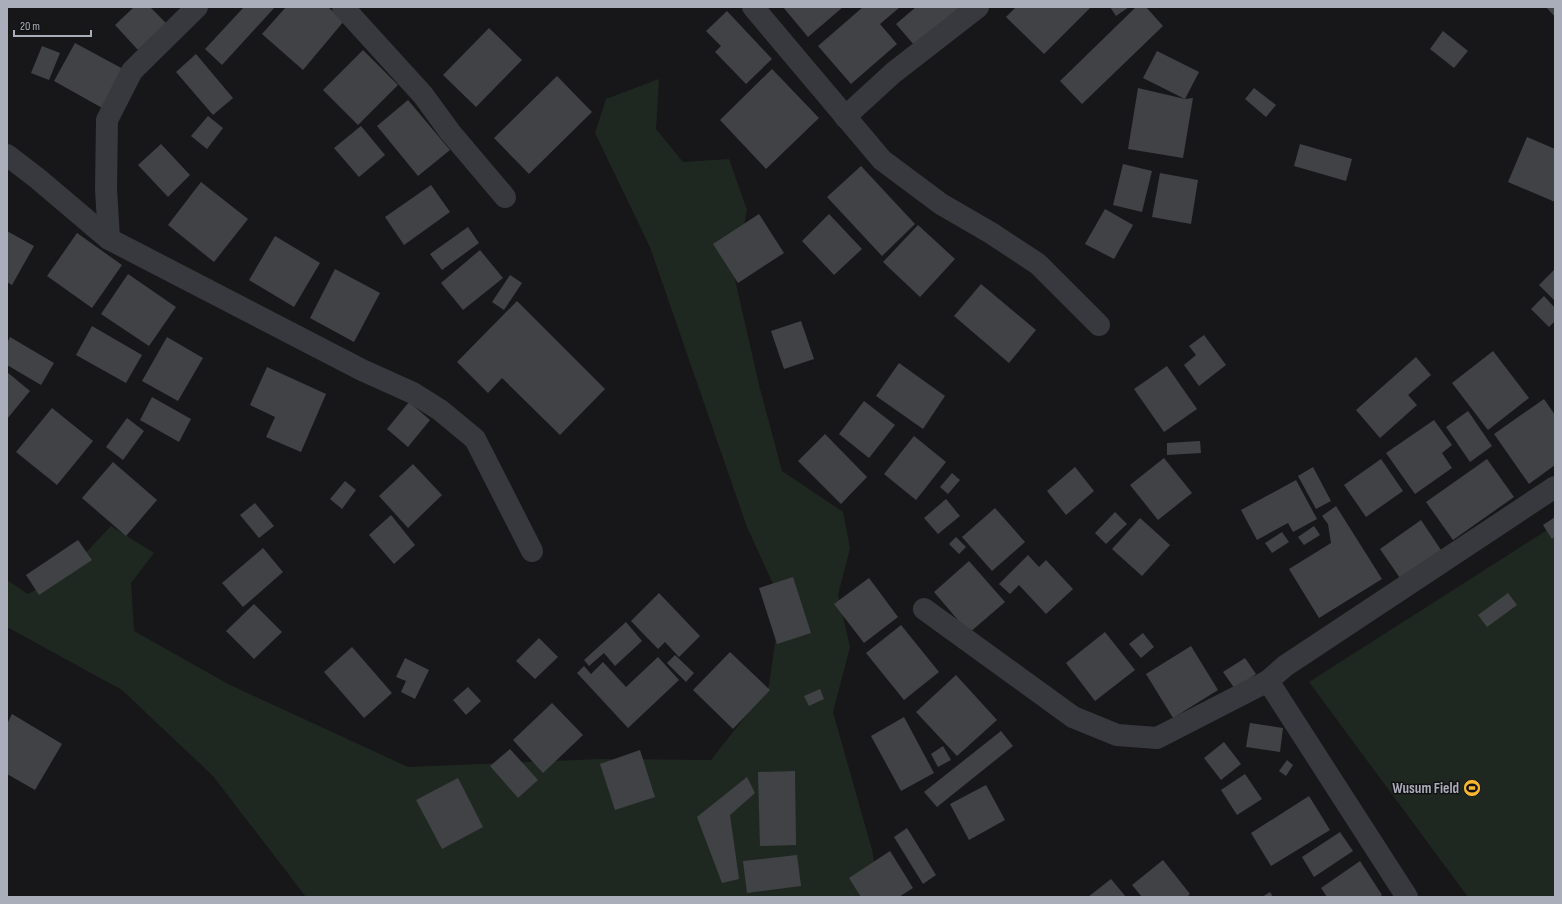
<svg xmlns="http://www.w3.org/2000/svg" width="1562" height="904" font-family="'Sofia Sans Condensed',sans-serif">
  <style>
    .green { fill: #1f2820 }
    .building { fill: #414246 }
    .lines { fill: none; stroke-linecap: round; stroke-linejoin: round }
    .minor { stroke: #38393f; stroke-width: 22 }
    .labels { text-anchor: middle; dominant-baseline: central; stroke-width: 3; stroke-linejoin: round; paint-order: stroke }
    .poi-label { font-size: 15px; font-weight: bold; fill: #a9aeba; stroke: #121214; text-anchor: end }
  </style>
  <rect width="100%" height="100%" fill="#171719"/>
  <g class="green">
    <polygon points="659,79 656,129 683,162 729,159 747,210 734,275 759,385 782,471 843,512 850,548 838,595 850,647 833,712 872,850 881,897 306,897 213,776 122,690 7,627 7,580 28,594 66,574 111,526 154,553 131,583 134,631 228,684 408,767 601,759 711,760 769,686 781,601 747,527 650,247 595,133 606,99"/>
    <polygon points="1555,525 1555,897 1468,897 1309,682"/>
  </g>
  <g class="building">
    <polygon points="134,7 150,7 166,23 138,50 115,25"/>
    <polygon points="244,7 275,7 222,65 205,49"/>
    <polygon points="286,7 328,7 344,21 303,70 262,34"/>
    <polygon points="783,7 843,7 808,37"/>
    <polygon points="863,7 900,7 880,24 897,44 851,84 818,46"/>
    <polygon points="916,7 960,7 915,46 896,24"/>
    <polygon points="1016,7 1089,7 1090,8 1044,54 1006,17"/>
    <polygon points="1110,7 1129,7 1116,16"/>
    <polygon points="1136,7 1146,7 1163,26 1082,104 1060,81"/>
    <polygon points="1546,7 1555,7 1555,17"/>
    <polygon points="727,11 772,59 746,84 715,52 721,46 706,31"/>
    <polygon points="489,28 522,60 476,107 443,75"/>
    <polygon points="1443,31 1468,51 1454,68 1430,49"/>
    <polygon points="75,43 125,70 104,109 54,81"/>
    <polygon points="42,46 60,53 49,80 31,73"/>
    <polygon points="363,50 398,85 358,125 323,90"/>
    <polygon points="1157,51 1199,72 1185,99 1193,98 1183,158 1128,149 1138,88 1185,99 1143,78"/>
    <polygon points="196,54 233,98 213,115 176,72"/>
    <polygon points="772,69 819,118 766,169 720,120"/>
    <polygon points="557,76 592,112 529,174 494,138"/>
    <polygon points="1254,88 1276,105 1266,117 1245,99"/>
    <polygon points="408,100 450,150 418,176 377,126"/>
    <polygon points="208,116 223,128 207,149 191,136"/>
    <polygon points="361,126 385,155 359,177 334,148"/>
    <polygon points="1527,137 1555,149 1555,202 1508,182"/>
    <polygon points="161,144 190,175 168,197 138,165"/>
    <polygon points="1300,144 1352,159 1346,181 1294,166"/>
    <polygon points="1123,164 1152,171 1142,212 1113,205"/>
    <polygon points="861,166 915,224 882,256 827,197"/>
    <polygon points="1160,173 1198,180 1191,224 1152,217"/>
    <polygon points="201,182 248,219 214,262 168,225"/>
    <polygon points="431,185 450,212 404,245 385,217"/>
    <polygon points="1105,209 1133,225 1114,259 1085,244"/>
    <polygon points="759,214 784,253 738,283 713,244"/>
    <polygon points="829,214 862,249 834,275 802,241"/>
    <polygon points="918,225 955,259 920,297 883,262"/>
    <polygon points="468,227 479,243 442,270 430,254"/>
    <polygon points="7,231 34,246 12,285 7,282"/>
    <polygon points="77,233 122,265 92,308 47,276"/>
    <polygon points="275,236 320,263 294,307 249,280"/>
    <polygon points="480,250 503,278 463,310 441,283"/>
    <polygon points="335,269 380,293 354,342 310,318"/>
    <polygon points="1555,269 1555,301 1539,285"/>
    <polygon points="128,274 176,307 149,346 101,314"/>
    <polygon points="510,275 522,283 504,310 492,302"/>
    <polygon points="981,284 1036,330 1009,363 954,316"/>
    <polygon points="1544,296 1555,308 1555,321 1549,327 1531,309"/>
    <polygon points="517,301 605,389 560,435 502,378 488,393 457,362"/>
    <polygon points="801,321 814,359 784,369 771,331"/>
    <polygon points="92,326 142,355 126,383 76,355"/>
    <polygon points="1204,335 1226,365 1199,386 1184,365 1196,355 1189,346"/>
    <polygon points="10,337 54,363 41,385 7,365 7,343"/>
    <polygon points="167,337 203,358 178,401 142,381"/>
    <polygon points="1493,351 1529,398 1488,430 1452,383"/>
    <polygon points="1416,357 1431,375 1408,395 1417,405 1380,438 1356,410"/>
    <polygon points="899,363 945,396 923,429 876,396"/>
    <polygon points="1167,366 1197,409 1164,432 1134,389"/>
    <polygon points="267,367 326,394 301,452 266,437 275,417 250,405"/>
    <polygon points="7,372 30,391 7,419"/>
    <polygon points="152,397 191,419 179,442 140,420"/>
    <polygon points="1544,399 1555,415 1555,465 1529,484 1494,434"/>
    <polygon points="864,401 895,425 869,458 839,434"/>
    <polygon points="409,402 430,420 408,447 387,429"/>
    <polygon points="52,408 93,441 57,485 16,452"/>
    <polygon points="1468,411 1492,446 1470,462 1446,427"/>
    <polygon points="127,418 144,431 123,460 106,447"/>
    <polygon points="1434,420 1452,445 1442,453 1452,468 1415,494 1386,453"/>
    <polygon points="825,434 867,477 841,504 798,461"/>
    <polygon points="914,436 946,462 916,500 884,474"/>
    <polygon points="1200,441 1201,453 1167,455 1167,443"/>
    <polygon points="1164,458 1192,493 1158,520 1130,485"/>
    <polygon points="1381,459 1403,491 1366,517 1344,485"/>
    <polygon points="1487,459 1514,497 1453,540 1426,502"/>
    <polygon points="113,462 157,500 126,536 82,498"/>
    <polygon points="413,464 442,495 408,528 379,496"/>
    <polygon points="1075,467 1094,491 1066,515 1047,491"/>
    <polygon points="1313,467 1331,501 1316,509 1298,476"/>
    <polygon points="952,473 960,480 948,494 940,487"/>
    <polygon points="1296,480 1317,519 1293,532 1288,523 1257,540 1241,510"/>
    <polygon points="345,481 356,490 342,509 330,499"/>
    <polygon points="946,499 960,516 938,534 924,518"/>
    <polygon points="255,503 274,526 259,538 240,515"/>
    <polygon points="1336,506 1382,579 1319,618 1289,569 1331,543 1328,524 1322,516"/>
    <polygon points="995,508 1025,542 992,571 962,537"/>
    <polygon points="1115,512 1127,524 1106,544 1095,533"/>
    <polygon points="391,515 415,545 394,564 369,535"/>
    <polygon points="1555,517 1555,537 1552,539 1543,525"/>
    <polygon points="1140,518 1170,545 1142,576 1112,549"/>
    <polygon points="1421,520 1441,550 1400,578 1380,549"/>
    <polygon points="1314,526 1320,535 1304,545 1298,537"/>
    <polygon points="1282,532 1289,542 1272,553 1265,543"/>
    <polygon points="956,537 966,547 959,554 949,544"/>
    <polygon points="78,540 92,560 39,595 26,575"/>
    <polygon points="263,548 283,572 243,607 222,583"/>
    <polygon points="1028,555 1039,567 1046,560 1073,589 1046,614 1019,585 1010,594 999,584"/>
    <polygon points="969,561 1005,602 969,633 934,592"/>
    <polygon points="793,577 811,633 777,644 759,588"/>
    <polygon points="869,578 898,617 864,643 834,604"/>
    <polygon points="659,593 700,636 679,657 665,642 658,649 631,621"/>
    <polygon points="1508,593 1517,605 1487,627 1478,615"/>
    <polygon points="254,604 282,632 254,659 226,631"/>
    <polygon points="626,622 642,641 615,666 604,653 589,666 584,660"/>
    <polygon points="901,625 939,672 904,700 866,653"/>
    <polygon points="1105,632 1135,670 1095,701 1066,663"/>
    <polygon points="1143,633 1154,647 1141,658 1129,644"/>
    <polygon points="539,638 558,657 535,679 516,661"/>
    <polygon points="1191,646 1218,690 1173,718 1146,674"/>
    <polygon points="352,647 392,693 364,718 324,672"/>
    <polygon points="730,652 770,690 733,729 693,690"/>
    <polygon points="675,655 694,673 686,682 667,663"/>
    <polygon points="658,657 679,680 628,728 577,673 584,666 591,674 603,662 626,687"/>
    <polygon points="405,658 429,670 415,699 401,692 406,681 396,677"/>
    <polygon points="1245,658 1256,674 1235,689 1223,672"/>
    <polygon points="956,675 997,720 957,756 916,712"/>
    <polygon points="468,687 481,701 466,715 453,700"/>
    <polygon points="820,689 824,699 809,706 804,696"/>
    <polygon points="552,703 583,735 543,773 513,740"/>
    <polygon points="12,714 62,744 35,790 7,774 7,724"/>
    <polygon points="904,717 934,773 901,791 871,736"/>
    <polygon points="1250,723 1283,728 1280,752 1246,747"/>
    <polygon points="1001,731 1013,746 937,807 924,792"/>
    <polygon points="1224,742 1241,764 1221,780 1204,758"/>
    <polygon points="943,746 951,760 938,767 931,754"/>
    <polygon points="510,749 538,780 518,798 490,766"/>
    <polygon points="640,750 655,797 615,810 600,764"/>
    <polygon points="1287,760 1293,765 1286,776 1279,771"/>
    <polygon points="795,771 796,845 760,846 758,772"/>
    <polygon points="1245,774 1262,799 1237,815 1221,790"/>
    <polygon points="747,777 755,793 730,815 739,879 722,883 697,817"/>
    <polygon points="458,778 483,827 442,849 416,800"/>
    <polygon points="986,785 1005,820 969,840 950,804"/>
    <polygon points="1309,796 1330,830 1271,866 1251,833"/>
    <polygon points="907,828 936,875 923,884 894,837"/>
    <polygon points="1340,832 1353,851 1314,877 1302,857"/>
    <polygon points="890,851 913,888 899,897 861,897 849,878"/>
    <polygon points="797,855 801,886 747,893 743,861"/>
    <polygon points="1163,860 1190,894 1187,897 1142,897 1132,885"/>
    <polygon points="1360,861 1382,895 1379,897 1327,897 1321,888"/>
    <polygon points="1111,879 1126,897 1088,897"/>
    <polygon points="1270,892 1273,897 1262,897"/>
  </g>
  <g class="lines">
    <g class="minor">
      <polyline points="343,7 423,95 450,132 505,197"/>
      <polyline points="753,7 882,160 941,204 991,233 1038,264 1099,325"/>
      <polyline points="845,117 893,73 978,7"/>
      <polyline points="7,155 37,178 109,239 362,370 413,393 440,410 475,439 532,551"/>
      <polyline points="109,239 106,189 107,120 132,71 197,7"/>
      <polyline points="924,609 1073,717 1117,735 1157,738 1268,681"/>
      <polyline points="1407,897 1268,681 1285,666 1555,487"/>
    </g>
  </g>
  <defs>
    <symbol id="stadium-disc" viewBox="-11 -11 22 22"><circle r="9.5" fill="#f9b72f" stroke="#121214"/><path d="M0-5a6.5 5 0 1 0 0 10a6.5 5 0 1 0 0-10ZM-3.5-1.8h7v3.6h-7Z" fill="#111"/></symbol>
  </defs>
  <g fill-rule="evenodd">
    <use href="#stadium-disc" x="1462" y="778" width="20" height="20"/>
  </g>
  <g class="labels">
    <g class="poi-label">
      <text x="1459" y="788">Wusum Field</text>
    </g>
  </g>
  <rect width="1562" height="904" fill="none" stroke="#a9aeba" stroke-width="16"/>
  <path d="M14 30v6h77v-6" fill="none" stroke="#a9aeba" stroke-width="2"/>
  <text x="20" y="30" font-size="12" fill="#a9aeba" stroke="#121214" stroke-width="3" paint-order="stroke">20 m</text>
</svg>
